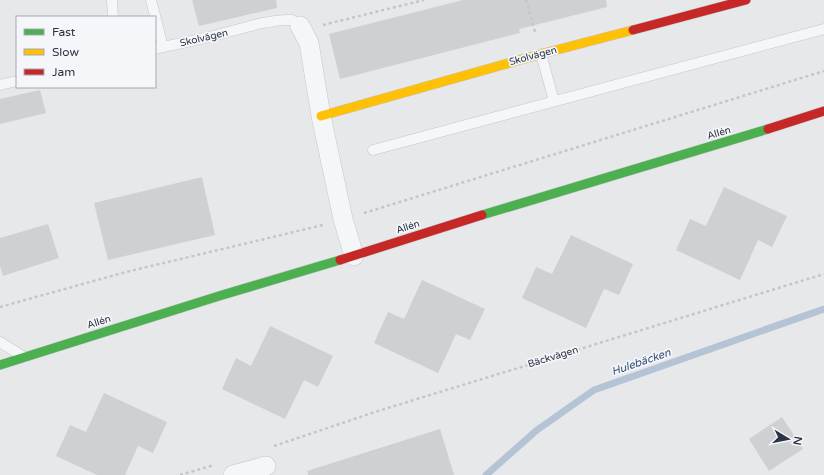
<svg xmlns="http://www.w3.org/2000/svg" width="824" height="475" font-family="'Varela Round',sans-serif">
  <style>
    .lines { fill: none; stroke-linecap: round; stroke-linejoin: round }
    .stream { stroke: #b4c4d5; stroke-width: 7 }
    .building { fill: #ced0d3 }
    .lane-casing { stroke: #c4c6c8; stroke-width: 11 }
    .street-casing { stroke: #c4c6c8; stroke-width: 20 }
    .fast-casing { stroke: #c4c6c8; stroke-width: 10 }
    .slow-casing { stroke: #c4c6c8; stroke-width: 10 }
    .jam-casing { stroke: #c4c6c8; stroke-width: 10 }
    .path { stroke: #c5c6ca; stroke-width: 2.5; stroke-dasharray: 3 3; stroke-linecap: butt }
    .lane { stroke: #f5f6f7; stroke-width: 10 }
    .street { stroke: #f5f6f7; stroke-width: 19 }
    .fast { stroke: #4caf50; stroke-width: 9 }
    .slow { stroke: #ffc107; stroke-width: 9 }
    .jam { stroke: #c62828; stroke-width: 9 }
    .labels { text-anchor: middle; dominant-baseline: central; stroke-width: 3.5; stroke-linejoin: round; paint-order: stroke }
    .street-label { font-size: 10px; fill: #2b3445; stroke: #f4f6f9 }
    .water-label { font-size: 11px; font-style: italic; fill: #34527a; stroke: #f4f6f9 }
  </style>
  <rect width="100%" height="100%" fill="#e6e8ea"/>
  <g class="lines">
    <polyline class="stream" points="486,475 537,430 594,390 824,309"/>
  </g>
  <g class="building">
    <polygon points="192,0 276,0 277,8 199,26"/>
    <polygon points="463,0 606,0 607,7 519,29 520,33 340,79 329,34"/>
    <polygon points="40,90 46,113 0,124 0,99"/>
    <polygon points="202,177 215,235 108,260 94,203"/>
    <polygon points="724,187 787,216 772,247 758,240 740,280 676,250 690,219 706,226"/>
    <polygon points="48,224 59,258 3,276 0,266 0,238"/>
    <polygon points="571,235 633,264 619,295 604,289 586,328 522,298 536,267 552,274"/>
    <polygon points="422,280 485,309 470,340 456,334 438,373 374,343 388,312 404,319"/>
    <polygon points="270,326 333,356 318,387 304,380 285,419 222,389 236,358 251,366"/>
    <polygon points="104,393 167,422 153,453 138,446 125,475 97,475 56,456 70,425 86,432"/>
    <polygon points="782,417 803,449 769,471 749,439"/>
    <polygon points="440,429 454,475 308,475 307,471"/>
  </g>
  <g class="lines">
    <defs>
      <g id="lane">
        <polyline points="112,0 112,2 113,17"/>
        <polyline points="151,0 163,47"/>
        <path d="M155,49C174,44 194,41 213,36C238,30 267,19 292,20L300,26"/>
        <polyline points="541,54 554,101"/>
        <polyline points="0,85 17,81"/>
        <polyline points="373,150 824,29"/>
        <polyline points="0,342 24,357"/>
      </g>
      <g id="street">
        <polyline points="300,26 309,43 321,116 343,219 354,256"/>
        <polyline points="233,475 266,466"/>
      </g>
      <g id="fast">
        <polyline points="482,215 768,129"/>
        <polyline points="0,365 219,296 340,260"/>
      </g>
      <polyline id="slow" points="321,116 541,54 633,30"/>
      <g id="jam">
        <polyline points="633,30 746,0"/>
        <polyline points="768,129 824,111"/>
        <polyline points="340,260 482,215"/>
      </g>
    </defs>
    <use href="#lane" class="lane-casing"/>
    <use href="#street" class="street-casing"/>
    <use href="#fast" class="fast-casing"/>
    <use href="#slow" class="slow-casing"/>
    <use href="#jam" class="jam-casing"/>
    <g class="path">
      <polyline points="526,0 535,32"/>
      <polyline points="323,25 424,0"/>
      <polyline points="364,213 824,71"/>
      <polyline points="0,307 126,272 323,225"/>
      <polyline points="274,446 378,411 824,274"/>
      <polyline points="180,475 214,465"/>
    </g>
    <use href="#lane" class="lane"/>
    <use href="#street" class="street"/>
    <use href="#fast" class="fast"/>
    <use href="#slow" class="slow"/>
    <use href="#jam" class="jam"/>
  </g>
  <g class="labels">
    <g class="street-label">
      <text transform="translate(204 38) rotate(-13)">Skolvägen</text>
      <text transform="translate(533 56) rotate(-15)">Skolvägen</text>
      <text transform="translate(719 133) rotate(-16)">Allén</text>
      <text transform="translate(408 227) rotate(-18)">Allén</text>
      <text transform="translate(99 322) rotate(-17)">Allén</text>
      <text transform="translate(553 357) rotate(-17)">Bäckvägen</text>
    </g>
    <g class="water-label">
      <text transform="translate(641 362) rotate(-19)">Hulebäcken</text>
    </g>
  </g>
  <rect x="16" y="16" width="140" height="72" fill="#f4f6f9" stroke="#a4a8b1"/>
  <rect x="24" y="29" width="20" height="6" fill="#4caf50" stroke="#a4a8b1"/>
  <text x="52" y="36" font-size="12" fill="#2b3445">Fast</text>
  <rect x="24" y="49" width="20" height="6" fill="#ffc107" stroke="#a4a8b1"/>
  <text x="52" y="56" font-size="12" fill="#2b3445">Slow</text>
  <rect x="24" y="69" width="20" height="6" fill="#c62828" stroke="#a4a8b1"/>
  <text x="52" y="76" font-size="12" fill="#2b3445">Jam</text>
  <g transform="translate(788 439) rotate(100)" stroke="#f4f6f9" stroke-width="3" paint-order="stroke">
  <path d="M0-3L7 15L0 10L-7 15Z" fill="#2b3445"/>
  <text y="-6" font-size="11" font-weight="bold" text-anchor="middle" fill="#2b3445">N</text>
  </g>
</svg>
